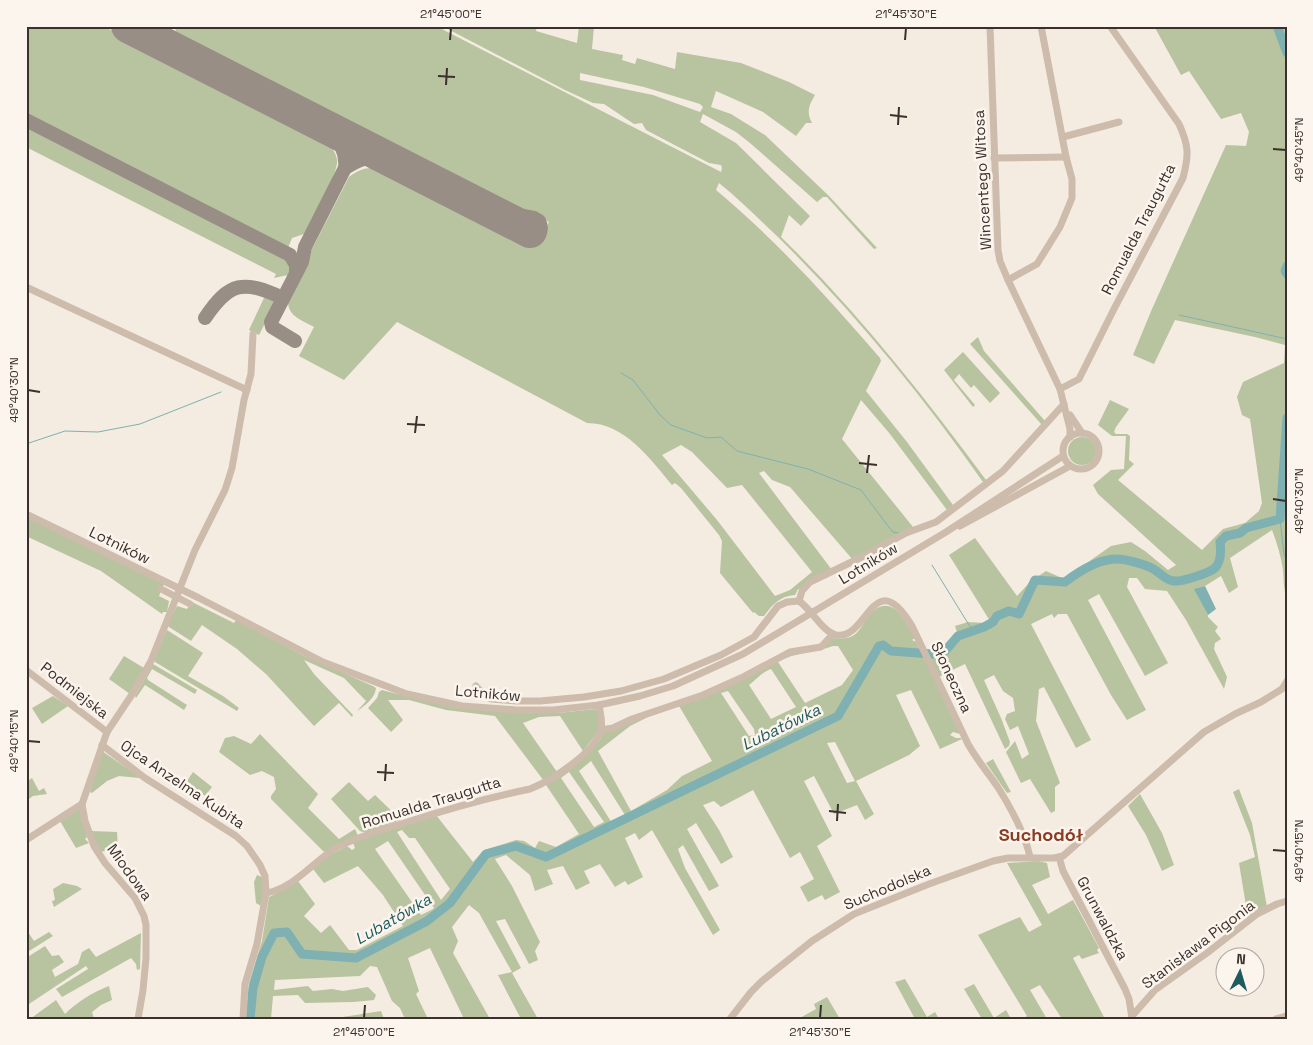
<svg xmlns="http://www.w3.org/2000/svg" width="1313" height="1045" font-family="'Space Grotesk',sans-serif">
  <style>
    .green { fill: #b8c4a0; fill-rule: evenodd }
    .water { fill: #7fb0b2 }
    .lines { fill: none; stroke-linecap: round; stroke-linejoin: round }
    .stream { stroke: #7fb0b2; stroke-width: 1 }
    .river { stroke: #7fb0b2; stroke-width: 9 }
    .taxiway { stroke: #988e86; stroke-width: 14 }
    .runway { stroke: #988e86; stroke-width: 34 }
    .minor { stroke: #cdbbac; stroke-width: 7 }
    .ticks { fill: none; stroke: #3b302b; stroke-width: 2 }
    .labels { text-anchor: middle; dominant-baseline: central; stroke-width: 5; stroke-linejoin: round; paint-order: stroke }
    .street-label { font-size: 15px; fill: #3b302b; stroke: #fbf5ee }
    .water-label { font-size: 16px; font-style: italic; fill: #1f5a5e; stroke: #fbf5ee }
    .quarter-label { font-size: 18px; font-weight: bold; fill: #8c3b22; stroke: #fbf5ee }
    .neatline { fill: none; stroke: #3b302b; stroke-width: 2 }
    .ticks-label { font-size: 12px; text-anchor: middle; fill: #3b302b }
  </style>
  <rect width="100%" height="100%" fill="#f4ebe1"/>
  <g class="green">
    <path d="M26,26H103L326,140C330,145 336,152 337,160C339,173 311,220 304,234L292,238L288,248L26,116Z"/>
    <path d="M175,26H436L721,172L722,168L721,165L709,163L646,130L642,123L634,124L604,104L593,103L565,90L442,26H537L536,31L577,43L579,26H594L592,49L623,55L622,60L635,64L637,58L675,69L677,52L741,63L789,82L815,95C809,105 806,112 812,123H806L796,136L763,112L716,91L711,107L731,114L765,135L829,196L877,248L874,249L827,197H823L817,202L750,143L736,132L703,114L700,122L736,143L810,216L801,226L789,215L781,237C857,311 923,395 986,480L983,482C922,395 854,312 778,237C759,219 740,200 719,183L716,190C777,241 829,299 880,358L881,361L866,391L907,442L953,505L947,510L890,434L861,400L842,439L913,527L883,542L853,560L790,487L772,480L764,471L759,473L832,570L801,590L798,589L795,595C780,596 773,604 764,616H759L754,612L753,613L720,573L722,541L719,535L681,488L675,483L672,485C650,459 625,423 587,423L397,322L344,380L299,356L314,327C299,318 286,316 288,296L349,177C361,168 369,166 384,170L536,247L549,222L529,212L507,207L177,38ZM580,73L644,87L700,104L703,107L700,112L653,95L580,80ZM681,445L692,452L727,488L742,485L812,572L790,590L775,596L717,520L662,455Z"/>
    <path d="M1154,26H1287V597C1283,590 1284,579 1283,570C1281,556 1277,543 1272,530L1230,558L1238,587L1229,593L1221,576L1205,586L1195,589L1208,615V617L1218,627L1215,631L1221,639L1215,643L1214,649L1227,677L1224,689L1186,620L1167,591L1145,589L1137,578H1129L1127,587L1168,663L1145,676L1099,594L1088,600L1146,710L1127,720L1111,695L1067,614H1058L1054,618L1052,614L1031,624L1091,740L1076,748L1044,687L1039,689L1036,721L1060,783L1055,787V811L1051,813L1030,779L1021,783L1006,752L1015,741L1022,759L1029,754L1018,726L1010,730L1005,719L1007,714L1015,711L1013,698L1003,691L994,675L984,680L1001,718L1010,742L1009,746L1005,749L965,664L942,675L935,681L960,734L953,732L950,735L956,738H961L962,739L940,749L911,690L896,695L920,746L909,755L856,781L874,814L865,820L857,805L834,814L814,776L804,781L832,836L817,846L840,892L825,900L822,895L808,902L800,887L814,879L800,852L790,858L753,790L721,807L714,801L703,805L719,830L733,857L721,864L696,823L687,829L719,886L709,891L683,845L678,849L685,868L720,930L713,935L652,830L639,840L635,833L625,838L643,877L628,885L625,881L615,887L600,864L584,871L590,883L576,890L563,866L547,870L553,884L535,891L530,875L506,855L495,859L512,886L540,942L535,951L538,960L529,964L505,919L496,921L521,968L512,973L538,1019H521L498,975L512,972L479,913L469,905L452,927L458,941L453,953L490,1019H464L430,948L408,958L419,991L416,994L428,1019H405L400,1008L392,1001L377,967L370,966L360,976L275,980L274,990L308,986L313,991L332,989L343,991L368,987L376,995L374,1000L353,1002L305,1003L298,995L273,996L271,1019H247L249,983L262,941L269,897L284,890L298,881L315,904L304,916L321,933L330,925L349,950H357L403,926L383,895L358,866L324,883L313,869L325,858L347,846L352,850L355,848L353,843L362,839L436,815L473,862L484,850L516,840L524,841L535,848L539,841L556,847L579,834L546,785L600,740L603,733L638,719L648,717L630,726L598,751L631,811L667,790L682,776L712,761L679,706L777,660L834,638C841,639 848,639 854,635C860,631 862,625 866,620C888,588 904,617 915,638L912,640L916,642L920,651C938,655 946,648 958,636L955,626L968,622L986,623L990,621L949,555L975,538L1017,596L1031,581L1046,571L1064,579L1111,546L1131,542L1145,551L1168,570L1176,565L1098,494L1093,485L1111,470L1124,469L1126,436H1112L1098,425L1110,400L1129,409L1116,427L1114,432L1116,434H1127L1130,436L1129,460L1134,464L1118,480L1202,550L1223,529L1245,523L1259,511L1262,503L1250,419L1242,415L1237,397L1243,382L1284,363L1285,345L1255,337L1175,320L1154,364L1133,355L1152,309L1226,145L1246,146L1249,132L1241,113L1221,119L1189,71L1181,75ZM833,646H838L853,670L842,685L805,703L778,662C794,652 815,653 833,646ZM771,669L796,707L771,719L749,685C757,679 762,672 771,669ZM728,691L754,729L755,735L749,736L721,693ZM835,742L855,781L847,783L827,743ZM591,761L625,815L612,823L579,771ZM569,772L604,822L594,827L561,778ZM402,830L409,838H415L450,889L441,900L397,832ZM388,841L434,908L433,909L421,915L375,849Z"/>
    <path d="M26,125L286,257C291,263 292,268 288,275L274,278L276,274L26,147Z"/>
    <polygon points="264,298 270,298 276,302 259,335 249,330"/>
    <polygon points="978,337 984,351 1045,421 1042,425 970,344"/>
    <polygon points="963,352 1000,393 990,403 974,385 971,388 959,374 954,380 975,405 973,407 944,370"/>
    <circle cx="1082" cy="451" r="14"/>
    <polygon points="26,517 164,584 159,596 169,601 167,612 163,612 162,614 101,571 28,537 26,540"/>
    <path d="M192,602L234,623L236,620L304,656L373,686L376,688C375,698 366,705 357,711L366,701L344,678L304,660L314,674L353,715L352,717L339,703L314,726L266,674L237,649L202,625L191,641L169,627L167,625L177,606L187,609Z"/>
    <polygon points="167,630 203,653 188,676 223,696 239,708 237,711 155,662 154,660"/>
    <polygon points="124,656 144,668 130,694 109,679"/>
    <polygon points="153,664 197,690 195,694 152,669 147,678 148,680 187,705 184,710 145,685 136,698 135,696"/>
    <path d="M382,690L405,696L504,712L558,713L596,709C607,728 592,738 583,751L560,716L539,717L523,723L557,772L544,781L495,716L446,710L409,700H388L403,720L391,732L368,708L377,698L379,692Z"/>
    <polygon points="53,696 68,706 42,724 32,708"/>
    <polygon points="260,734 318,794 308,808 339,839 355,829 358,836 327,853 323,851 271,799 271,796 276,789 274,777 262,771 250,775 219,752 225,738 234,736 251,744"/>
    <polygon points="102,751 138,776 139,778 119,776 107,781 92,793 90,792"/>
    <polygon points="993,759 1011,792 1007,793 986,763"/>
    <polygon points="193,772 212,787 205,796 187,781"/>
    <polygon points="32,778 39,791 44,788 47,794 33,796 26,801 26,782"/>
    <polygon points="349,782 368,801 375,795 401,820 366,833 360,831 331,799"/>
    <polygon points="1239,789 1252,823 1267,907 1248,918 1239,863 1255,857 1250,835 1233,792"/>
    <polygon points="1140,794 1162,833 1174,865 1162,871 1146,835 1128,806"/>
    <polygon points="78,809 81,809 87,837 85,839 89,843 76,848 60,821"/>
    <polygon points="91,831 117,832 118,849 99,852"/>
    <polygon points="1038,861 1047,863 1050,877 1032,885 1048,914 1073,900 1099,948 1097,950 1099,953 1082,959 1079,955 1073,958 1105,1019 1062,1019 1040,985 1030,990 1047,1019 1023,1019 1027,1016 978,935 1020,917 1029,932 1042,925 1007,863"/>
    <polygon points="257,875 262,877 264,892 261,906 256,903 254,882"/>
    <polygon points="63,883 77,886 82,889 54,907 52,901 55,900 53,889"/>
    <polygon points="26,929 34,941 49,932 53,936 26,953"/>
    <polygon points="141,933 140,969 137,970 136,964 131,958 62,997 56,989 88,969 86,966 26,1006 26,958 45,946 52,956 59,955 64,962 52,970 55,977 78,964 82,952 89,948 96,957"/>
    <polygon points="905,979 927,1017 935,1012 939,1019 915,1019 895,982"/>
    <polygon points="974,984 994,1018 1006,1010 1011,1019 982,1019 964,989"/>
    <path d="M109,986L112,1000L101,1005L92,1012L94,1019H30L56,1000L65,1014C77,1002 93,992 109,986Z"/>
    <polygon points="827,997 840,1019 798,1019 816,1009 814,1004"/>
    <polygon points="381,1011 384,1019 330,1019"/>
  </g>
  <polygon class="water" points="1205,586 1216,609 1208,615 1194,589"/>
  <g class="lines">
    <g class="stream">
      <polyline points="1179,315 1287,339"/>
      <polyline points="621,373 633,380 660,415 671,425 707,438 721,437 737,451 808,469 861,490 888,526 893,532 898,533"/>
      <polyline points="26,444 65,431 98,432 140,424 221,392"/>
      <polyline points="1280,519 1284,554 1287,561"/>
      <polyline points="932,565 969,625 974,631"/>
    </g>
    <g class="river">
      <polyline points="1277,26 1287,53"/>
      <polyline points="1287,266 1285,271 1287,274"/>
      <path d="M250,1019L253,988L262,957L274,933L287,932L302,954L356,958L427,921L450,903L486,854L516,846L546,857L838,716L879,646L883,645L891,651L932,654L945,651L958,636L984,627L993,622L997,616L1009,611L1019,614L1035,580L1065,582C1078,572 1099,559 1117,559C1126,559 1148,565 1155,570C1161,574 1167,581 1174,581C1182,582 1209,573 1215,568C1221,562 1221,550 1220,542L1226,536L1240,533L1246,528L1280,519L1287,418"/>
    </g>
    <g class="taxiway">
      <polyline points="155,26 161,39 169,47"/>
      <polyline points="26,120 290,255 296,265 296,272"/>
      <path d="M345,168C365,156 368,156 390,160"/>
      <path d="M486,209L534,218L539,221C543,229 541,234 534,240C522,240 515,228 507,220"/>
      <path d="M205,318C230,281 243,280 283,298"/>
      <path d="M295,341L272,327L271,322L302,262L305,247L345,168C347,151 339,141 328,128"/>
    </g>
    <polyline class="runway" points="128,26 530,231"/>
    <g class="minor">
      <polyline points="990,26 998,250 1000,261 1008,280 1060,389 1070,429 1070,437"/>
      <polyline points="1063,137 1119,122"/>
      <polyline points="994,158 1066,157"/>
      <polyline points="1008,280 1037,264 1060,227 1072,198 1072,179 1066,157 1041,26"/>
      <polyline points="26,287 247,390"/>
      <path d="M1060,389L1079,379L1114,309L1183,178C1189,155 1189,146 1179,124L1110,26"/>
      <polyline points="1070,415 1082,433"/>
      <circle cx="1081" cy="451" r="18"/>
      <polyline points="26,514 199,598 323,662 407,694 462,706 517,710 553,710 599,705 640,696 673,686 743,654 946,532 1063,456"/>
      <polyline points="960,526 1070,466"/>
      <polyline points="161,589 190,604"/>
      <polyline points="799,601 802,591 810,582 862,557 906,533 936,522 1003,471 1064,404"/>
      <polyline points="26,670 107,732"/>
      <path d="M476,686L483,694L491,699L516,701H540L584,697L621,691L664,679L721,655L754,637L778,606L787,602L799,601C811,609 823,632 836,635C868,641 873,562 912,626L968,744C977,760 989,774 999,789C1012,810 1025,833 1030,857"/>
      <polyline points="601,730 613,728 632,719 703,695 741,678 790,652 821,647 833,634"/>
      <polyline points="102,745 145,778 236,836 247,846 260,865 265,876 266,893 257,944 245,984 243,1019"/>
      <polyline points="26,840 82,804"/>
      <polyline points="1059,857 1063,871 1125,989 1129,999 1132,1018"/>
      <path d="M266,893C293,889 314,861 336,848C356,837 379,831 401,824C444,810 486,798 530,789C552,780 595,753 601,729C603,722 600,712 599,705"/>
      <polyline points="1132,1016 1155,990 1207,953 1257,914 1277,904 1287,901"/>
      <polyline points="138,1019 143,990 146,958 146,925 144,916 135,898 105,863 94,846 85,821 82,804 107,732 131,696 151,661 195,550 225,490 232,468 244,400 251,374 253,334"/>
      <polyline points="730,1019 751,992 762,981 812,941 854,914 929,884 993,861 1008,858 1054,858 1063,856 1204,732 1235,714 1261,702 1282,689 1287,681"/>
      <polyline points="1276,1019 1287,1016"/>
    </g>
  </g>
  <path class="ticks" d="M450,40L451,28M905,40L906,28M438,76L455,77M446,85L447,68M890,115L907,117M898,125L899,107M1273,149L1286,150M28,390L40,392M407,424L425,425M415,433L417,416M859,463L877,465M867,473L869,455M1273,499L1286,501M28,741L40,742M377,772L394,773M385,781L386,764M829,811L846,813M837,821L838,804M1273,850L1286,851M364,1018L365,1005M820,1018L821,1005"/>
  <g class="labels">
    <g class="street-label">
      <text transform="translate(982 180) rotate(-93)">Wincentego Witosa</text>
      <text transform="translate(1138 229) rotate(-63)">Romualda Traugutta</text>
      <text transform="translate(120 545) rotate(26)">Lotników</text>
      <text transform="translate(868 563) rotate(-31)">Lotników</text>
      <text transform="translate(952 677) rotate(65)">Słoneczna</text>
      <text transform="translate(75 690) rotate(38)">Podmiejska</text>
      <text transform="translate(488 693) rotate(5)">Lotników</text>
      <text transform="translate(183 784) rotate(34)">Ojca Anzelma Kubita</text>
      <text transform="translate(431 802) rotate(-17)">Romualda Traugutta</text>
      <text transform="translate(130 872) rotate(54)">Miodowa</text>
      <text transform="translate(887 887) rotate(-23)">Suchodolska</text>
      <text transform="translate(1103 918) rotate(62)">Grunwaldzka</text>
      <text transform="translate(1198 944) rotate(-37)">Stanisława Pigonia</text>
    </g>
    <g class="water-label">
      <text transform="translate(781 727) rotate(-26)">Lubatówka</text>
      <text transform="translate(393 919) rotate(-30)">Lubatówka</text>
    </g>
    <g class="quarter-label">
      <text x="1041" y="834">Suchodół</text>
    </g>
  </g>
  <rect width="1313" height="1045" fill="none" stroke="#fbf5ee" stroke-width="55"/>
  <g transform="translate(1240 972) rotate(5)"><circle r="24" fill="#fbf5ee" stroke="#aea6a0"/>
  <path d="M0-4L9 19L0 12L-9 19Z" fill="#1f5a5e"/>
  <text y="-8" font-size="14" font-weight="bold" text-anchor="middle" fill="#3b302b">N</text>
  </g>
  <rect x="28" y="28" width="1258" height="990" class="neatline"/>
  <g class="ticks-label">
    <text x="451" y="18">21°45'00"E</text>
    <text x="906" y="18">21°45'30"E</text>
    <text transform="translate(1299 150) rotate(-90)" y="4">49°40'45"N</text>
    <text transform="translate(14 390) rotate(-90)" y="4">49°40'30"N</text>
    <text transform="translate(1299 501) rotate(-90)" y="4">49°40'30"N</text>
    <text transform="translate(14 741) rotate(-90)" y="4">49°40'15"N</text>
    <text transform="translate(1299 851) rotate(-90)" y="4">49°40'15"N</text>
    <text x="364" y="1036">21°45'00"E</text>
    <text x="820" y="1036">21°45'30"E</text>
  </g>
</svg>
